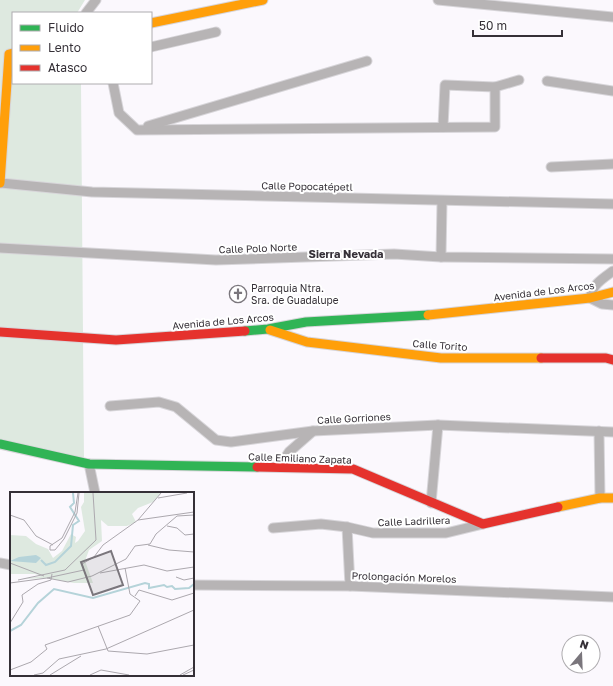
<svg xmlns="http://www.w3.org/2000/svg" width="613" height="686" font-family="'Golos Text',sans-serif">
  <style>
    .green { fill: #dee9e0 }
    .lines { fill: none; stroke-linecap: round; stroke-linejoin: round }
    .street-casing { stroke: #d7d5d9; stroke-width: 11 }
    .fast-casing { stroke: #d7d5d9; stroke-width: 11 }
    .slow-casing { stroke: #d7d5d9; stroke-width: 11 }
    .jam-casing { stroke: #d7d5d9; stroke-width: 11 }
    .street { stroke: #b7b4b5; stroke-width: 9 }
    .fast { stroke: #30b455; stroke-width: 9 }
    .slow { stroke: #ff9f0a; stroke-width: 9 }
    .jam { stroke: #e5322d; stroke-width: 9 }
    .labels { text-anchor: middle; dominant-baseline: central; stroke-width: 4; stroke-linejoin: round; paint-order: stroke }
    .street-label { font-size: 10px; fill: #353037; stroke: #fff }
    .poi-label { font-size: 10px; fill: #353037; stroke: #fff; text-anchor: start }
    .neighbourhood-label { font-size: 11px; font-weight: bold; fill: #353037; stroke: #fff }
    .inset-river { fill: none; stroke: #b5d3d9; stroke-width: 2 }
    .inset-road { fill: none; stroke: #aca8ae; stroke-width: 1 }
    .view { fill: #7a767c; fill-opacity: 0.15; stroke: #7a767c; stroke-width: 2 }
    .inset-edge { fill: none; stroke: #353037; stroke-width: 2 }
  </style>
  <rect width="100%" height="100%" fill="#fbf8fd"/>
  <polygon class="green" points="0,0 85,0 77,13 13,13 13,83 81,83 84,461 0,439"/>
  <g class="lines">
    <defs>
      <g id="street">
        <polyline points="438,0 613,17"/>
        <polyline points="86,13 96,0"/>
        <polyline points="151,47 216,32"/>
        <polyline points="547,81 613,91"/>
        <polyline points="113,83 119,113 137,130 495,127 495,87"/>
        <polyline points="148,126 367,61"/>
        <polyline points="443,127 445,85 495,87 519,80"/>
        <polyline points="551,167 613,164"/>
        <polyline points="1,183 92,192 613,204"/>
        <polyline points="0,248 216,260 394,254 441,257 613,259"/>
        <polyline points="441,257 442,201"/>
        <path d="M613,271C602,279 593,284 590,298L602,304L613,305"/>
        <polyline points="110,406 159,402 176,407 216,440 231,442 313,431 438,425 613,432"/>
        <polyline points="599,431 600,498"/>
        <polyline points="89,464 95,493"/>
        <polyline points="279,467 289,452 313,431"/>
        <polyline points="431,503 438,425"/>
        <polyline points="347,527 350,586"/>
        <polyline points="273,528 321,524 347,527 373,533 446,533 483,524"/>
        <polyline points="0,563 11,565"/>
        <polyline points="193,585 350,586 613,597"/>
      </g>
      <g id="fast">
        <polyline points="245,331 268,329 306,322 428,315"/>
        <polyline points="0,444 89,464 257,467"/>
      </g>
      <g id="slow">
        <polyline points="151,23 263,0"/>
        <polyline points="0,183 9,54 13,53"/>
        <polyline points="428,315 590,298 613,292"/>
        <polyline points="270,330 307,342 441,358 541,358"/>
        <polyline points="558,507 600,498 613,498"/>
      </g>
      <g id="jam">
        <polyline points="0,332 116,340 245,331"/>
        <polyline points="541,358 606,358 613,360"/>
        <polyline points="257,467 353,469 483,524 558,507"/>
      </g>
    </defs>
    <use href="#street" class="street-casing"/>
    <use href="#fast" class="fast-casing"/>
    <use href="#slow" class="slow-casing"/>
    <use href="#jam" class="jam-casing"/>
    <use href="#street" class="street"/>
    <use href="#fast" class="fast"/>
    <use href="#slow" class="slow"/>
    <use href="#jam" class="jam"/>
  </g>
  <defs>
    <symbol id="church-ring" viewBox="-11 -11 22 22"><circle r="9.5" fill="#fff" stroke="#7a767c" stroke-width="1.5"/><path d="M-1.2-6h2.4v3.5h3.3v2.4h-3.3V6h-2.4V-.1h-3.3v-2.4h3.3Z" fill="#7a767c"/></symbol>
  </defs>
  <g fill-rule="evenodd">
    <use href="#church-ring" x="228" y="284" width="20" height="20"/>
  </g>
  <g class="labels">
    <g class="street-label">
      <text transform="translate(307 186) rotate(1)">Calle Popocatépetl</text>
      <text transform="translate(258 248) rotate(-2)">Calle Polo Norte</text>
      <text transform="translate(544 291) rotate(-7)">Avenida de Los Arcos</text>
      <text transform="translate(223 321) rotate(-5)">Avenida de Los Arcos</text>
      <text transform="translate(440 345) rotate(4)">Calle Torito</text>
      <text transform="translate(354 418) rotate(-3)">Calle Gorriones</text>
      <text transform="translate(300 458) rotate(2)">Calle Emiliano Zapata</text>
      <text transform="translate(414 521) rotate(-2)">Calle Ladrillera</text>
      <text transform="translate(404 577) rotate(2)">Prolongación Morelos</text>
    </g>
    <g class="poi-label">
      <text x="251" y="288">Parroquia Ntra.<tspan x="251" dy="12">Sra. de Guadalupe</tspan></text>
    </g>
    <g class="neighbourhood-label">
      <text x="346" y="253">Sierra Nevada</text>
    </g>
  </g>
  <g transform="translate(10 492)">
    <rect width="184" height="184" fill="#fbf8fd"/>
    <path d="M74,1H151L143,10L128,16L122,22L126,30L117,34H98L91,28L92,49L79,58L75,69L83,91H64L37,86L12,87L32,84L25,82H0V43L16,44L26,52L38,57L43,66L52,59L61,42L66,45L65,51L68,49L75,39L71,15L74,10Z" fill="#dee9e0"/>
    <path d="M26,63L31,66L26,71L0,69L9,65Z" fill="#b5d3d9"/>
    <path class="inset-river" d="M31,68L36,73L45,70L61,54L63,33L69,29L60,15L64,11L63,1M0,139L11,133L28,111L44,97L83,106L135,91L139,92V96L154,93L157,95L162,94L165,97L179,96L184,92"/>
    <path class="inset-road" d="M68,1L65,20L52,46L40,54V58H45L54,47L67,21L69,1M148,6L177,1M0,23L14,28L26,44L43,53M128,28L184,20M157,34L167,36L175,43L184,42M138,53L159,58L184,60M0,71L34,84M90,81L134,73L157,79L184,75M166,85L174,88L184,86M37,86L74,78L72,72L84,65L93,53L128,28L151,1M8,88L55,78L86,48L83,1M0,91L37,86L58,90L82,84L116,67L125,54L140,52L146,42L167,24L184,23M125,104L129,98L162,108L184,101M0,131L13,110L12,103L28,92L41,88L42,82M88,134L98,159L137,162L184,153M0,178L21,170L37,157L35,153L120,123L130,109L120,102L115,76M24,183L33,181L49,167L96,157L184,118M40,183L71,164M80,183L91,178L119,183M170,183L184,175M173,183L184,178"/>
    <path class="view" d="M101,59L113,93L83,103L71,70Z"/>
    <rect width="184" height="184" class="inset-edge"/>
  </g>
  <rect x="12" y="12" width="140" height="72" fill="#ffffff" stroke="#aeacaf"/>
  <rect x="20" y="25" width="20" height="6" fill="#30b455" stroke="#aeacaf"/>
  <text x="48" y="32" font-size="12" fill="#353037">Fluido</text>
  <rect x="20" y="45" width="20" height="6" fill="#ff9f0a" stroke="#aeacaf"/>
  <text x="48" y="52" font-size="12" fill="#353037">Lento</text>
  <rect x="20" y="65" width="20" height="6" fill="#e5322d" stroke="#aeacaf"/>
  <text x="48" y="72" font-size="12" fill="#353037">Atasco</text>
  <g transform="translate(581 654) rotate(19)"><circle r="19" fill="#ffffff" stroke="#aeacaf"/>
  <path d="M0-3L7 15L0 10L-7 15Z" fill="#7a767c"/>
  <text y="-6" font-size="11" font-weight="bold" text-anchor="middle" fill="#353037">N</text>
  </g>
  <path d="M473 30v6h89v-6" fill="none" stroke="#353037" stroke-width="2"/>
  <text x="479" y="30" font-size="12" fill="#353037" stroke="#ffffff" stroke-width="3" paint-order="stroke">50 m</text>
</svg>
